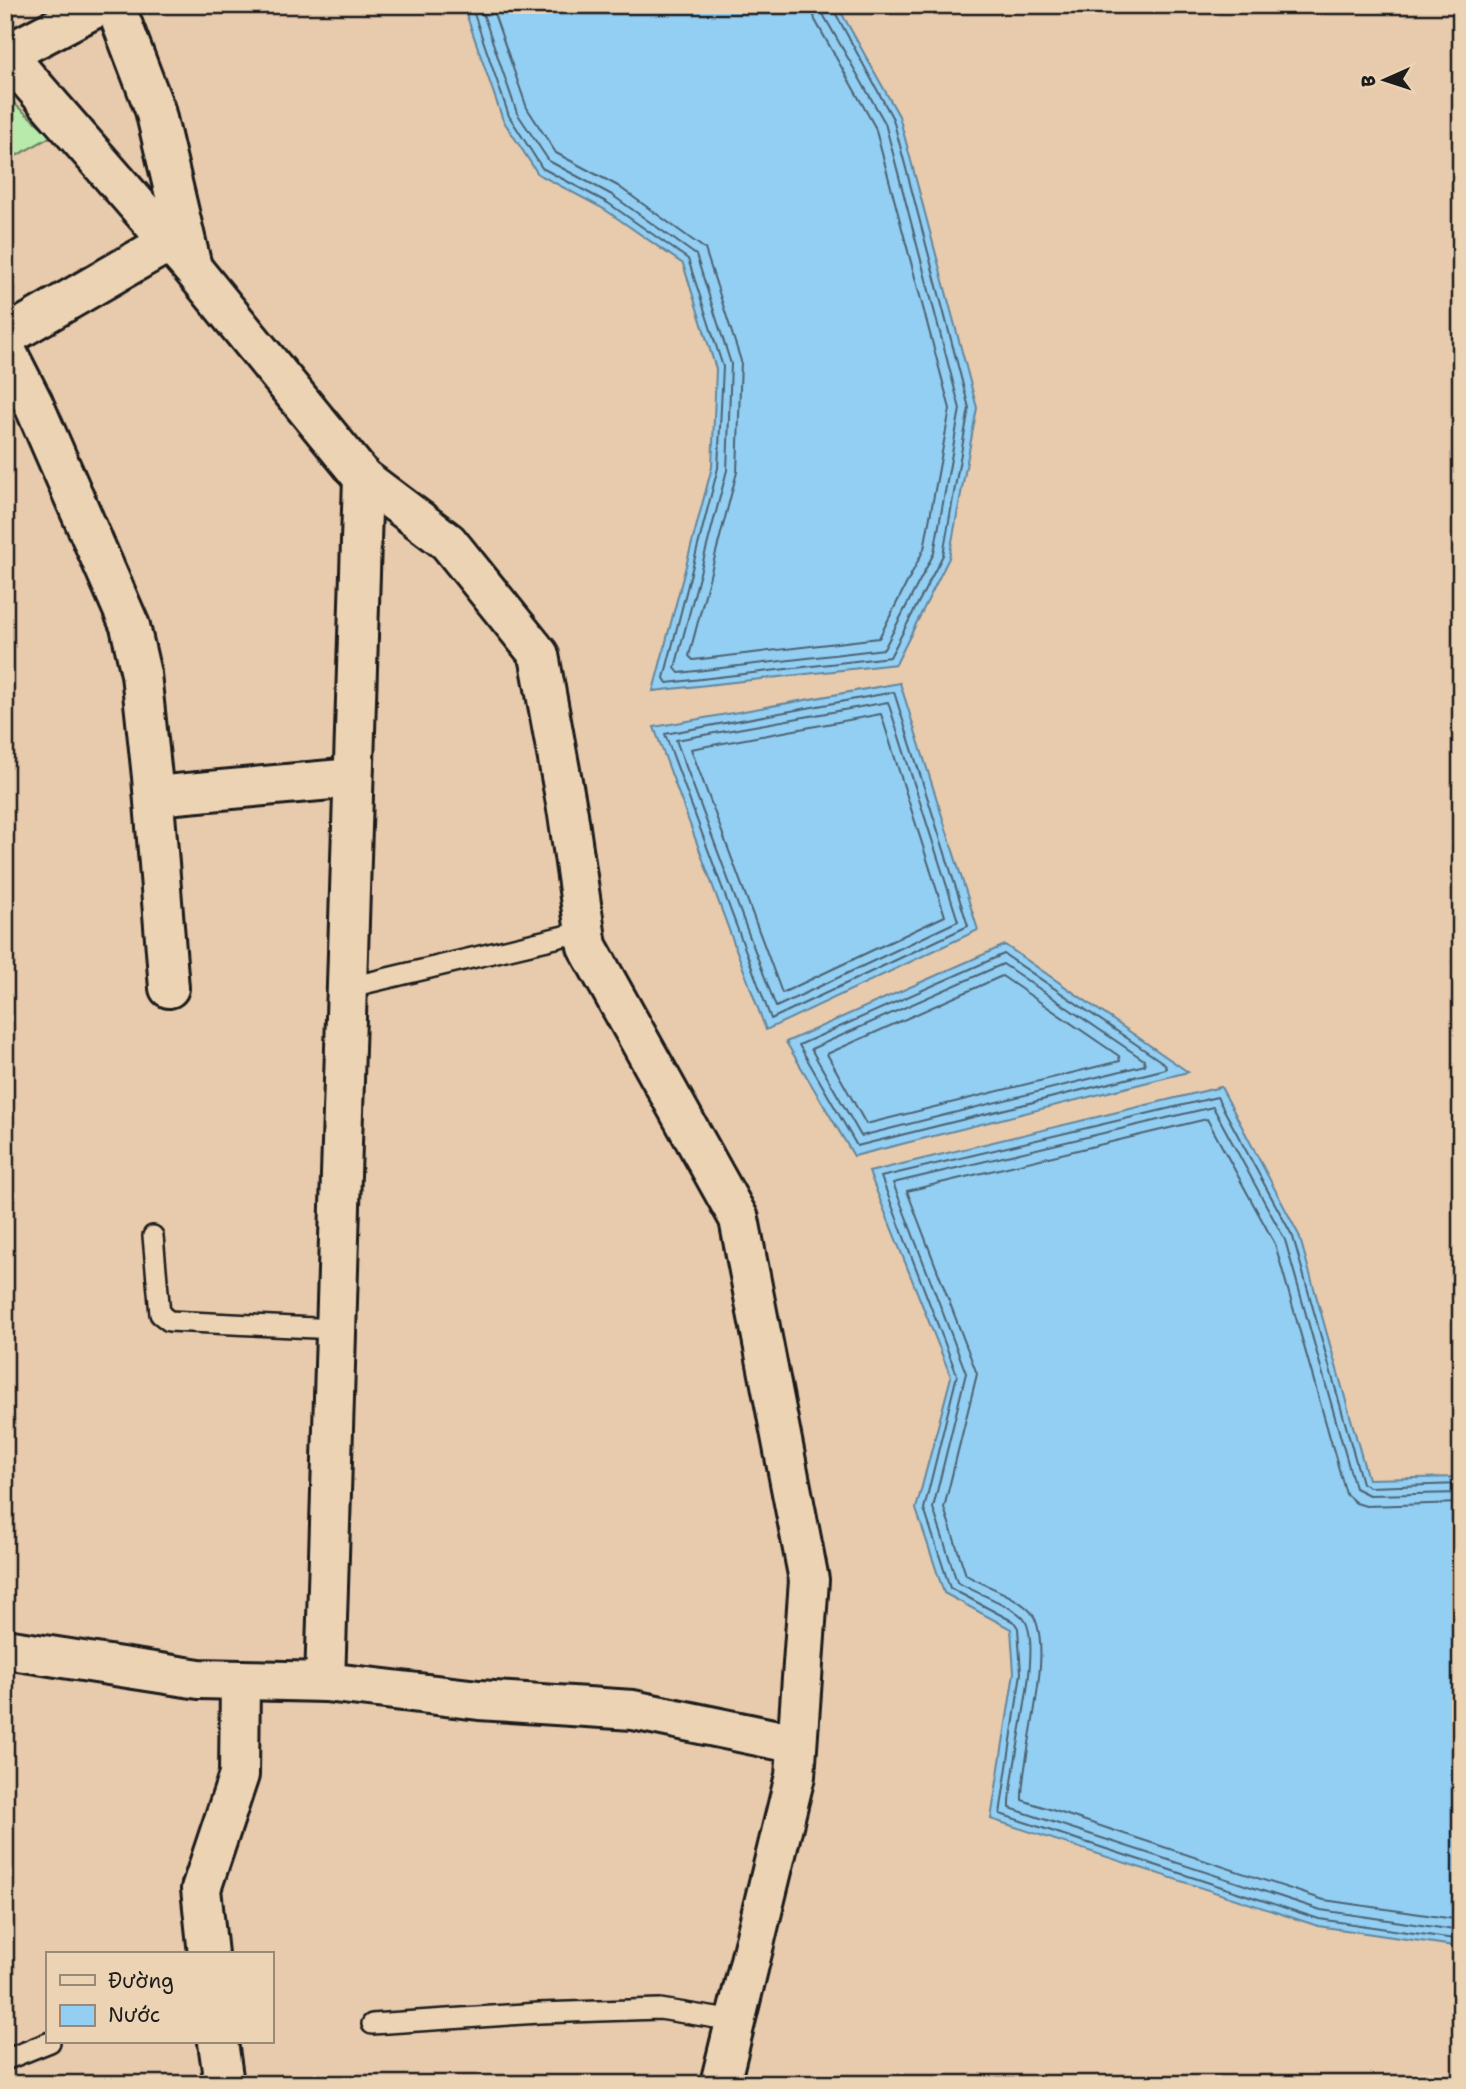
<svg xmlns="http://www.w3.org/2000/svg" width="1466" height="2089" font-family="'Shantell Sans',sans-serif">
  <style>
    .green { fill: #b8eaab; stroke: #6a8364; stroke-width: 2 }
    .water { fill: #93cef3; stroke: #63879d; stroke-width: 2 }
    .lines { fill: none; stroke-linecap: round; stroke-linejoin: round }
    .shore { stroke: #4c6372; stroke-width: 2 }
    .lane-casing { stroke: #1c1c1c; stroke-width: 24 }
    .street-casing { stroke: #1c1c1c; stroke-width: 44 }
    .secondary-casing { stroke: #1c1c1c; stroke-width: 44 }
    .lane { stroke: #ecd3b4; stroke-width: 19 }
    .street { stroke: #ecd3b4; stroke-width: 38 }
    .secondary { stroke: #ecd3b4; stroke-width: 38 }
  </style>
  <rect width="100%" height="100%" fill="#e8caac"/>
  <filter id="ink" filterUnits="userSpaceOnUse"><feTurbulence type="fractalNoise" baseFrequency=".0143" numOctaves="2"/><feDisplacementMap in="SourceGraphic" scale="14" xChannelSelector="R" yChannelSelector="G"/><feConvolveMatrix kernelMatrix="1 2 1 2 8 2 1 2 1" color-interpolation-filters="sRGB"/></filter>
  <g filter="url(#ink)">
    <polygon class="green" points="5,96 52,136 5,162"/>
    <g class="water">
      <polygon points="463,5 837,5 899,116 977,408 949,558 896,664 653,691 712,467 716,369 683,264 604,209 538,174 503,120"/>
      <polygon points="900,683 978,930 766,1030 654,727"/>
      <polygon points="1005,945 1188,1072 854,1156 786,1042"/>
      <polygon points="1221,1087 1299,1235 1368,1479 1461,1477 1461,1947 1318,1926 991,1819 1014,1673 1011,1629 944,1593 916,1509 951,1377 869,1172"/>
    </g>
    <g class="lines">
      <g class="shore">
        <polyline points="471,5 509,116 542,168 608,203 688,259 723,367 718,468 664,678 667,683 890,657 943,555 969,408 893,119 831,5"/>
        <polyline points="480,5 517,113 549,161 612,195 696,255 731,364 727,470 675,668 679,673 884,649 934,553 960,409 885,123 824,16 822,5"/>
        <polyline points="491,5 527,108 556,153 618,186 705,249 741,361 737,472 689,656 693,660 879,638 924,549 950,409 875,127 815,20 812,5"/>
        <polygon points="894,692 968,926 771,1019 665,734"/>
        <polygon points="888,702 958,921 776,1007 676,740"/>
        <polygon points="881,714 945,916 782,993 691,749"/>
        <polygon points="1004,954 1165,1064 1166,1069 857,1146 799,1045"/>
        <polygon points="1003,964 1144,1060 1145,1065 861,1136 811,1049"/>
        <polygon points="1002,976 1119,1056 1120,1061 866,1124 827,1054"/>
        <polyline points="1461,1484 1369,1487 1362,1483 1293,1237 1217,1097 881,1177 957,1375 924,1509 950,1588 1014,1622 1018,1628 1021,1673 1000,1814 1319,1919 1461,1940"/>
        <path d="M1461,1493L1369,1495L1355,1488L1285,1240L1213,1107L893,1183L966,1373L933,1508L957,1582C973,1592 1014,1606 1024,1619C1045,1648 1008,1769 1010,1808L1321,1910L1461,1931"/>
        <path d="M1461,1503L1366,1506L1356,1503L1346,1494L1275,1244L1207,1119L907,1191L977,1374L944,1508L966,1575C985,1586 1012,1594 1028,1609C1060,1637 1020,1760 1022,1800L1324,1900L1461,1920"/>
      </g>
      <defs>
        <g id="lane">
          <polyline points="346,988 585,931"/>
          <polyline points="153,1236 160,1314 169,1321 336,1329"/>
          <polyline points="372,2024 539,2013 660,2009 735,2021"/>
          <polyline points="5,2060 50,2042"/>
        </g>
        <g id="street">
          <polyline points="115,5 155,110 191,263"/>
          <polyline points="5,53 192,268 363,478 448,542 539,655 568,814 587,946 739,1219 809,1580 795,1776 720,2084"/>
          <polyline points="5,337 169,242"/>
          <polyline points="5,348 33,403 130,626 141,674 152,777 169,988"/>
          <polyline points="154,796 353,778"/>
          <polyline points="5,1649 199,1679 325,1682 479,1700 633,1710 797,1744"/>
          <polyline points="325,1682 363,478"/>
          <polyline points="208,1954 201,1889 239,1775 240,1680"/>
          <polyline points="218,2042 224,2084"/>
        </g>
        <polyline id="secondary" points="5,55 101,5"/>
      </defs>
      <use href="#lane" class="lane-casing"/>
      <use href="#street" class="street-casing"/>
      <use href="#secondary" class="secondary-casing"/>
      <use href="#lane" class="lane"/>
      <use href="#street" class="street"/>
      <use href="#secondary" class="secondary"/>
    </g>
  </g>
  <rect width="1466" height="2089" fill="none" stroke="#ecd3b4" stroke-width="28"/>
  <rect x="14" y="14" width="1438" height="2061" fill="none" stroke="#1c1c1c" stroke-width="2.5" filter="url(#ink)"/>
  <rect x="46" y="1952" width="228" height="91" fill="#ecd3b4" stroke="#998a77" stroke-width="2"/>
  <rect x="60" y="1975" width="35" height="10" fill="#ecd3b4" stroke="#998a77" stroke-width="2"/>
  <text x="108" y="1988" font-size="21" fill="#1c1c1c">Đường</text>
  <rect x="60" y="2005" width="35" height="21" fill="#93cef3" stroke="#998a77" stroke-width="2"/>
  <text x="108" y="2022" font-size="21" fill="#1c1c1c">Nước</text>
  <g transform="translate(1385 80) rotate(267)" stroke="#ecd3b4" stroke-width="5" paint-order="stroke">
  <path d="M0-5L12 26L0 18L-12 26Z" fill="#1c1c1c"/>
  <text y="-10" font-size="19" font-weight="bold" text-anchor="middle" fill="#1c1c1c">B</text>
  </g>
</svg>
